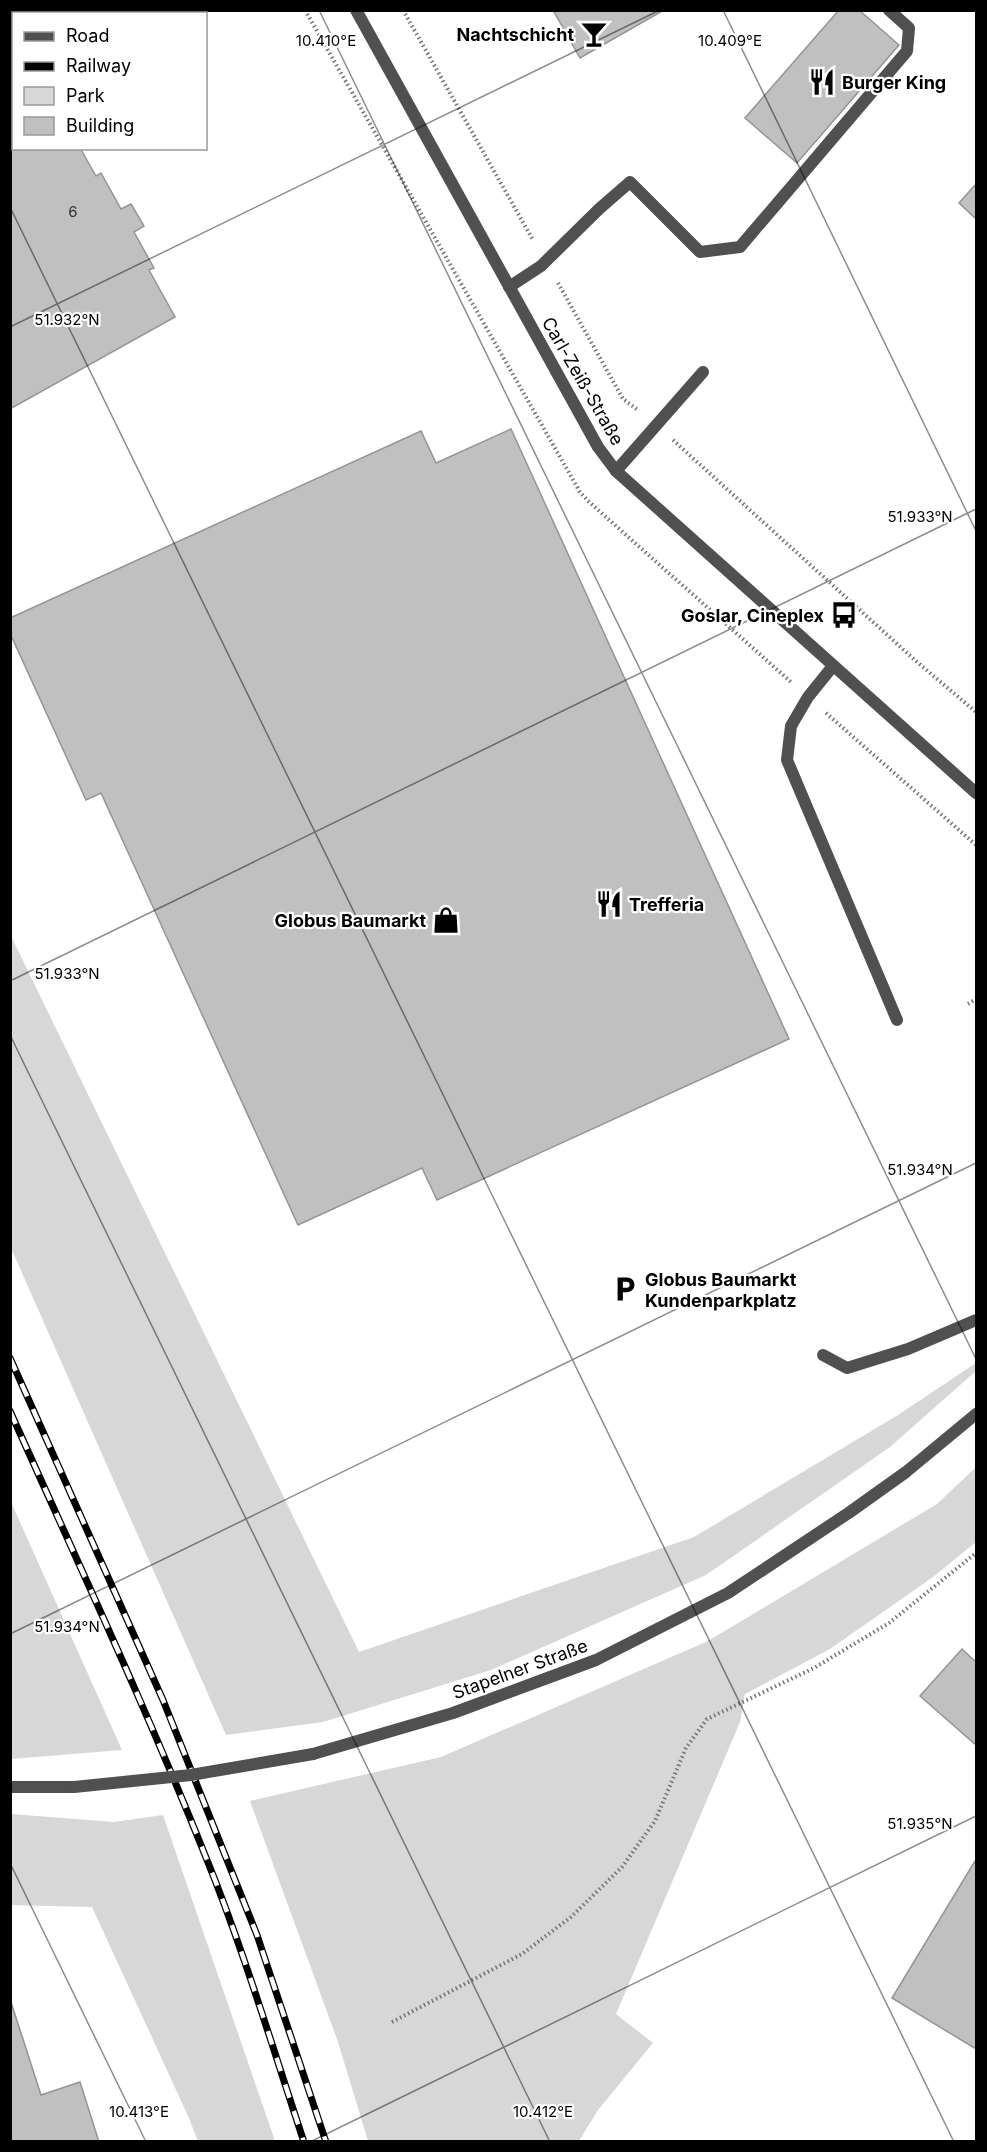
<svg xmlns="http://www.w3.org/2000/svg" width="987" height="2152" font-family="Inter,sans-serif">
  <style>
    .green { fill: #d7d7d7 }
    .building { fill: #c0c0c0; stroke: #949494; stroke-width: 1.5 }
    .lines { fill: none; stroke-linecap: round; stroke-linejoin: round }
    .path { stroke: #727272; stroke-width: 4; stroke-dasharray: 1.5 3; stroke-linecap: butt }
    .service { stroke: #505050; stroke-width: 12 }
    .minor { stroke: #505050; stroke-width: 12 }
    .tertiary { stroke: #505050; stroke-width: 12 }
    .rail-casing { stroke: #000; stroke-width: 7 }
    .rail { stroke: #fff; stroke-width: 4.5; stroke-dasharray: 14; stroke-linecap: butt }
    .tertiary-bridge { stroke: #505050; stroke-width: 12 }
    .ticks { fill: none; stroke: #000; stroke-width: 1.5; stroke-opacity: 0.45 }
    .labels { text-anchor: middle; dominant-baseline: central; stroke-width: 4.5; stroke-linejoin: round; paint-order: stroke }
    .number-label { font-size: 15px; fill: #303030 }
    .poi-label { font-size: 18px; font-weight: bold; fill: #000; stroke: #fff; text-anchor: end }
    .street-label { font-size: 18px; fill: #000; stroke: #fff }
    .ticks-label { font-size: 15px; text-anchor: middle; fill: #000; stroke: #fff; stroke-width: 4.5; stroke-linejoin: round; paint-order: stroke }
  </style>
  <rect width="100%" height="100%" fill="#fff"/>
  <g class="green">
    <polygon points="11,936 359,1652 694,1537 898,1415 976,1363 976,1371 890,1447 706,1575 491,1670 323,1722 226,1735 11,1248"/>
    <polygon points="976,1467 976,1542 933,1577 830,1649 745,1694 740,1722 616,2014 653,2043 598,2110 579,2141 368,2141 338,2042 250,1801 441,1757 708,1641 937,1504"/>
    <polygon points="10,1502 11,1502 122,1750 11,1759"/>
    <polygon points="11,1814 114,1822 163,1815 275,2141 198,2141 188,2116 92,1907 11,1905"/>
  </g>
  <g class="building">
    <polygon points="10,10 30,10 32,14 14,14 14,148 80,148 96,176 101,173 121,209 131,204 144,226 134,232 154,268 149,270 175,317 10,409"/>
    <polygon points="553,10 664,10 580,58"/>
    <polygon points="839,10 859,10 899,45 797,163 745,118"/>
    <polygon points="976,184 976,219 959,203"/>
    <polygon points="511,429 789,1039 437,1200 422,1168 298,1225 101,793 86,800 10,633 10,618 421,431 436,463"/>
    <polygon points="962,1649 976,1662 976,1745 920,1696"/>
    <polygon points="975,1861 976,1862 976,2049 892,1998"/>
    <polygon points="10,1999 41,2095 80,2082 99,2142 10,2142"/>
  </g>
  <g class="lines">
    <g class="path">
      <polyline points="305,10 580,492 588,501 791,682"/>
      <polyline points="403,10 533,240"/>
      <polyline points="558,283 623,399 638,410"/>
      <polyline points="673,440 917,662 976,712"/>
      <polyline points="826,713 976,845"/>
      <polyline points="968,1004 976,999"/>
      <polyline points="392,2022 522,1954 571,1917 622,1867 655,1821 686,1748 707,1719 814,1668 889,1623 976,1553"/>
    </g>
    <g class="service">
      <polyline points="509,287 541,266 599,209 630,182 700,252 740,247 907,51 909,28 889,10"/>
      <polyline points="616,471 703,372"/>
      <polyline points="833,666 808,697 791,726 787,760 897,1020"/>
      <polyline points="823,1355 847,1368 908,1349 976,1320"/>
    </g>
    <polyline class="minor" points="356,10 598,447 616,471 976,793"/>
    <g class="tertiary">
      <polyline points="313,1754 453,1713 596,1660 728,1593 850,1512 906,1472 976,1414"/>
      <polyline points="10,1787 74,1787"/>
    </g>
    <defs>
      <g id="rail">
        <polyline points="10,1358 163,1700 257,1935 326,2142"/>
        <path d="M10,1411C76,1559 145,1705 205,1855C243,1948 272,2046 304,2142"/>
      </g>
    </defs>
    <use href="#rail" class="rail-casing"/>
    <use href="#rail" class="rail"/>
    <polyline class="tertiary-bridge" points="74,1787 191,1775 313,1754"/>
  </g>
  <path class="ticks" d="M319,10L976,1359M723,10L976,531M10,207L954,2142M10,327L660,10M10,981L976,509M10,1035L550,2142M10,1634L976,1163M10,1863L146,2142M310,2142L976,1816"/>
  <defs>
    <symbol id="bar-bare" viewBox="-9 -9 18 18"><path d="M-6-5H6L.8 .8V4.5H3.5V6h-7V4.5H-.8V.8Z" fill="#000" stroke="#fff" stroke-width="2.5" paint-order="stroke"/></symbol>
    <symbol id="restaurant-bare" viewBox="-9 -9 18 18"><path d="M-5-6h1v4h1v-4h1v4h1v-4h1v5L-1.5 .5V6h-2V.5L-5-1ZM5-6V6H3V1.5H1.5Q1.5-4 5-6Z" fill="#000" stroke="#fff" stroke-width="2.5" paint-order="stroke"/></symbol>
    <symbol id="bus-bare" viewBox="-9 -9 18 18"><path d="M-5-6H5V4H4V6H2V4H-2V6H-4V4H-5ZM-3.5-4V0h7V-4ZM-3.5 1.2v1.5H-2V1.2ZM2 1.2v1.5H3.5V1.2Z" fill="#000" stroke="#fff" stroke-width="2.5" paint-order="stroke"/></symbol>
    <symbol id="shop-bare" viewBox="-9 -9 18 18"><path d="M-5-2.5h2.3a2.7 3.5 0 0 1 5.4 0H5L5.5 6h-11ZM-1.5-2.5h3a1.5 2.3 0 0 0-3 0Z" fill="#000" stroke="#fff" stroke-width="2.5" paint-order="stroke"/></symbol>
    <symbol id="parking-bare" viewBox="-9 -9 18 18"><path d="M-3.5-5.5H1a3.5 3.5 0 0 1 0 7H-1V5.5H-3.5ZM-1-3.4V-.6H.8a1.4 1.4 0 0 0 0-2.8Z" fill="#000" stroke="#fff" stroke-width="2.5" paint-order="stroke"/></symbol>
  </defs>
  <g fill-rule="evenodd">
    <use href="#bar-bare" x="575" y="15" width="38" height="38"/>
    <use href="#restaurant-bare" x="803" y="63" width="38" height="38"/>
    <use href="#bus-bare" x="825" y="596" width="38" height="38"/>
    <use href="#restaurant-bare" x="590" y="885" width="38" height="38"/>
    <use href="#shop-bare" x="427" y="901" width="38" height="38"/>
    <use href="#parking-bare" x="606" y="1270" width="38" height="38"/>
  </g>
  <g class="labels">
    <g class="number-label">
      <text x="73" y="211">6</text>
    </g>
    <g class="poi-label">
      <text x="574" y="34">Nachtschicht</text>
      <text x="842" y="82" text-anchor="start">Burger King</text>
      <text x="824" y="615">Goslar, Cineplex</text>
      <text x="629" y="904" text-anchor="start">Trefferia</text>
      <text x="426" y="920">Globus Baumarkt</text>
      <text x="645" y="1279" text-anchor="start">Globus Baumarkt<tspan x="645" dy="21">Kundenparkplatz</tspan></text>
    </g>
    <g class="street-label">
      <text transform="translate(583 381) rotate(60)">Carl-Zeiß-Straße</text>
      <text transform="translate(520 1669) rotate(-20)">Stapelner Straße</text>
    </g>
  </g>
  <g class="ticks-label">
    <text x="326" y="46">10.410°E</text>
    <text x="730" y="46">10.409°E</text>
    <text x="67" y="325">51.932°N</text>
    <text x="920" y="522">51.933°N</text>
    <text x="67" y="979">51.933°N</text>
    <text x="920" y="1175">51.934°N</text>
    <text x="67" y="1632">51.934°N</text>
    <text x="920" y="1829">51.935°N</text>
    <text x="139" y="2117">10.413°E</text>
    <text x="543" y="2117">10.412°E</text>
  </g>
  <rect width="987" height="2152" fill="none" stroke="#000000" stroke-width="24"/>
  <rect x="12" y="12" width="195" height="138" fill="#ffffff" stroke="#999999" stroke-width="1.5"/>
  <rect x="24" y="32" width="30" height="9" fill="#505050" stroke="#999999" stroke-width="1.5"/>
  <text x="66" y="42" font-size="18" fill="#000000">Road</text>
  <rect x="24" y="62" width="30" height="9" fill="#000000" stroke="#999999" stroke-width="1.5"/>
  <text x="66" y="72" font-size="18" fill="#000000">Railway</text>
  <rect x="24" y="87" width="30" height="18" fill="#d7d7d7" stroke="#999999" stroke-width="1.5"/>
  <text x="66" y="102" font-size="18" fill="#000000">Park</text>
  <rect x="24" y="117" width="30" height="18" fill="#c0c0c0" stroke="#999999" stroke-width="1.5"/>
  <text x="66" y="132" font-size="18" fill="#000000">Building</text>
</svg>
